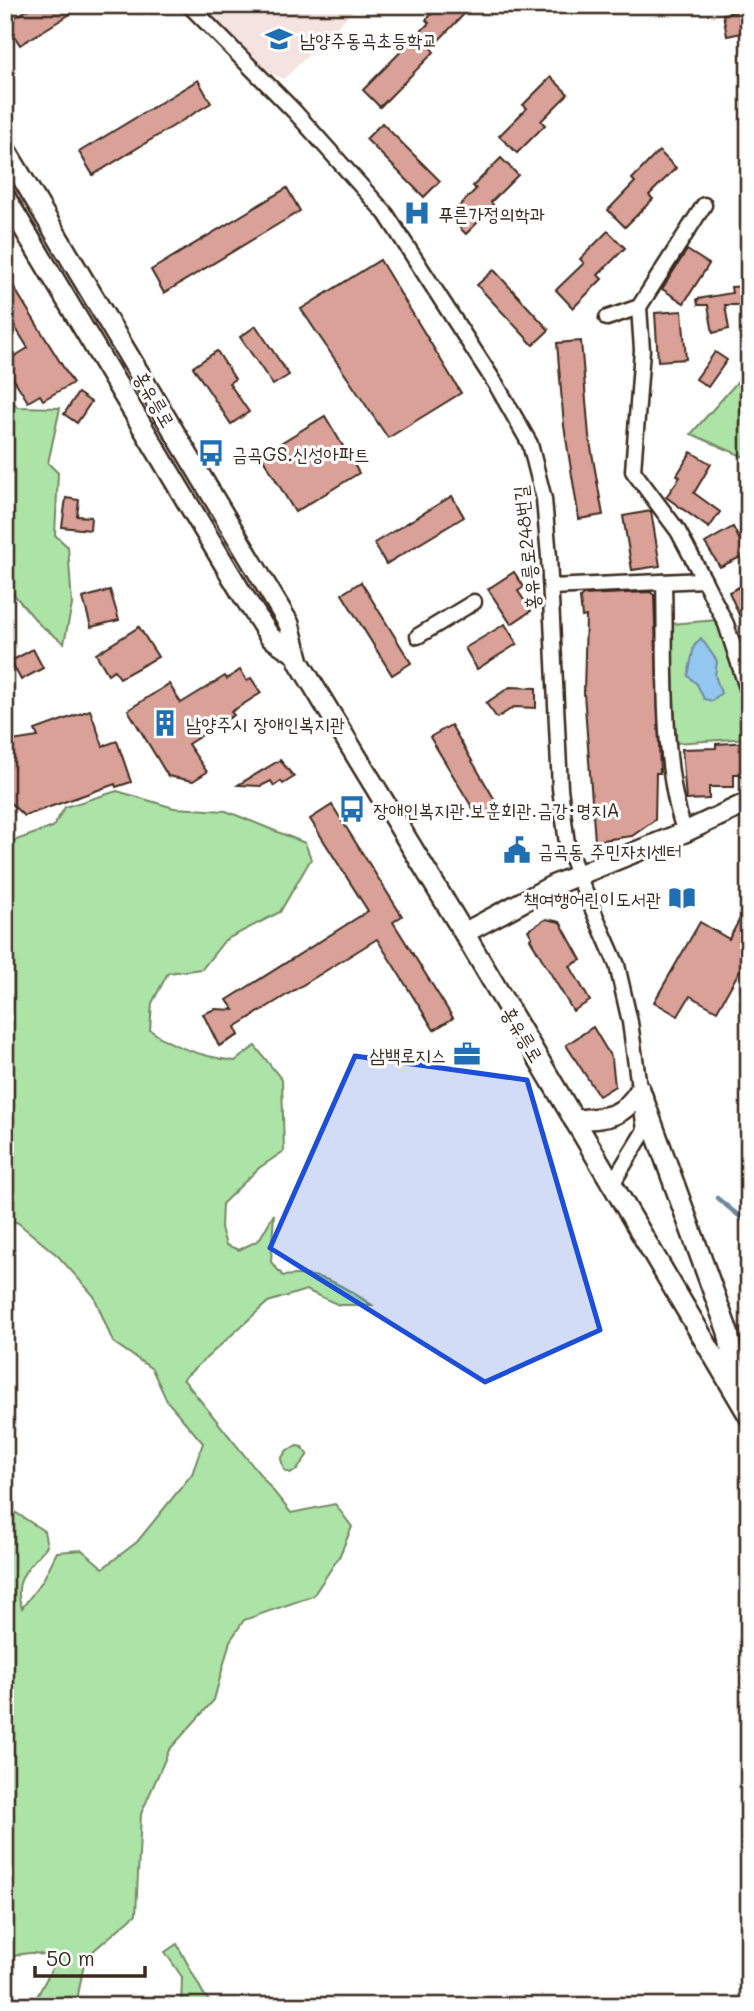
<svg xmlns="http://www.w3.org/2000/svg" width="754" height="2011" font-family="Mali,'Poor Story',sans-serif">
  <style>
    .built { fill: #f4e3e0 }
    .green { fill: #ace4a8; stroke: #748763; stroke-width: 2 }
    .water { fill: #93c7f0; stroke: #70889c; stroke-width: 2 }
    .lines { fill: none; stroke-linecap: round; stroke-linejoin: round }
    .stream { stroke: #70889c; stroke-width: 4.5 }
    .building { fill: #daa199; stroke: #3b2a1e; stroke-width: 2 }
    .minor-casing { stroke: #3b2a1e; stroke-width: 19 }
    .tertiary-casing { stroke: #3b2a1e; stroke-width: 24 }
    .minor { stroke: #fff; stroke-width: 14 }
    .tertiary { stroke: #fff; stroke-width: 19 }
    .marked { fill: #1d4ed8; fill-opacity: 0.2; stroke: #1d4ed8; stroke-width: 5; stroke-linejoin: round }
    .labels { text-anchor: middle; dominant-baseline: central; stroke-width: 6; stroke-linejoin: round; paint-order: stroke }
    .poi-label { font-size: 19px; fill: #3b2a1e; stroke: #fff; text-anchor: start }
    .street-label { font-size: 19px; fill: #3b2a1e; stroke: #fff }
  </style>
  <rect width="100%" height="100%" fill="#fff"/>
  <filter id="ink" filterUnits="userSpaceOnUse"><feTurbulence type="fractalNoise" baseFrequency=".0143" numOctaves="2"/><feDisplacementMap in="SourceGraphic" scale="14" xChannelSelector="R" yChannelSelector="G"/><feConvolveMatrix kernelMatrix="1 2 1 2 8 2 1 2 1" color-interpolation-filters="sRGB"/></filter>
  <g filter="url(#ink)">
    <polygon class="built" points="201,5 359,5 284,79 267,72"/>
    <g class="green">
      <polygon points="739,380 749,385 749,459 691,434"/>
      <polygon points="5,388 17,407 60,408 48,463 58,473 55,535 68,547 72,605 64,643 40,625 10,590 5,590"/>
      <polygon points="717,620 749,705 749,738 676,743 671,624"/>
      <path d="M117,791L174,808L226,811L305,843L311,859L280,912L225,940L202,969L168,973L152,1003L150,1030C174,1048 205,1057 235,1061L255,1046L282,1080L284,1151L259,1168L222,1204L221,1228L226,1245L239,1250L259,1240L274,1214L271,1262L283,1276C322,1271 340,1284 372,1305H339L306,1290L268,1302L183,1379L291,1513L335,1504L352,1527L339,1557L313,1596L244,1620L230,1641L214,1700L169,1750L141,1814L136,1914L85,1958L76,2006H32L56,1961C38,1950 24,1951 5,1960V1512L10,1509L44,1531L47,1546C29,1566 11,1581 22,1608L43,1580L57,1552L82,1550L103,1568L137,1542L192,1474L203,1443L167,1401L152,1369L113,1342L94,1296L58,1256L17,1222L5,1224V844L53,827L65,807Z"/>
      <polygon points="297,1446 302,1447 308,1454 297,1470 290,1473 284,1470 281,1459 287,1450"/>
      <polygon points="177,1944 203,1993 213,2006 181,2006 182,1977 165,1952"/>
    </g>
    <polygon class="water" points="701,638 717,661 715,675 721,693 712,701 704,699 697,684 688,676 694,646"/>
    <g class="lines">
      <polyline class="stream" points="717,1198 749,1224"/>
    </g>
    <g class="building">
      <polygon points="35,5 85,5 20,45 6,23"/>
      <polygon points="440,5 473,5 431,48 434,52 380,107 363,90 429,23 426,20"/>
      <polygon points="738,11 742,33 727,36 723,14"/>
      <polygon points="551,77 568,94 541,121 545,125 517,153 499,136 527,108 523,105"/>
      <polygon points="198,80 211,103 93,175 79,152"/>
      <polygon points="382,123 440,181 424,197 366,139"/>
      <polygon points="659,151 676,168 649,195 653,199 625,227 608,210 635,182 632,179"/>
      <polygon points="501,158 518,175 491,202 494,206 466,234 449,217 476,189 473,186"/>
      <polygon points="287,188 300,211 164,293 151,270"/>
      <polygon points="608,231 625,248 598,275 602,279 573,308 556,290 584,263 580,259"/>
      <polygon points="687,250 709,264 684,303 662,289"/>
      <polygon points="380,260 461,393 388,438 301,309"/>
      <polygon points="494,270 549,330 533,345 477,285"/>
      <polygon points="5,273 73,383 43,400 40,395 28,402 5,365 5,362 28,348 9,317 5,319"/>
      <polygon points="748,286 744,305 725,305 729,329 713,333 708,305 698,305 697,299 732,293 731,287"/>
      <polygon points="682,311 686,359 658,361 655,313"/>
      <polygon points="256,326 289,375 273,385 240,337"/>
      <polygon points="581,341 589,436 603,515 579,519 564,426 557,343"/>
      <polygon points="217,351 235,379 229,383 249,412 231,424 193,367"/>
      <polygon points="715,352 727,360 708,387 696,379"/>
      <polygon points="78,393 91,402 77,423 64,414"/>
      <polygon points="325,416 359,473 295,512 261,455"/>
      <polygon points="691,452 711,464 694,493 720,512 709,528 666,497 680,477 677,475"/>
      <polygon points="452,496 464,517 386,564 374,543"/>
      <polygon points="66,498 79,500 77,516 91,517 90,530 62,527"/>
      <polygon points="651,511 660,566 632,570 623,516"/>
      <polygon points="733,527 747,554 720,567 705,543"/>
      <polygon points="514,572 524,587 518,591 531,611 511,624 488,589"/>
      <polygon points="361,582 411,663 392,675 342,594"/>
      <polygon points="749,582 749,610 739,615 729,592"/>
      <polygon points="110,590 119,620 91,627 83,598"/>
      <polygon points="650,592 654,595 660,773 656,773 655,820 632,836 595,841 584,693 586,616 582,617 580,598 583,595"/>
      <polygon points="505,624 517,644 477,669 465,648"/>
      <polygon points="139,627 158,657 120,678 114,670 108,674 96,654"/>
      <polygon points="33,649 43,668 21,680 11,661"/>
      <polygon points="240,670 247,681 251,678 261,693 231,712 234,715 188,744 207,772 193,781 168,776 128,710 169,684 181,703 225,676 227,679"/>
      <polygon points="510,687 536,688 536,708 514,707 497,718 486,703"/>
      <polygon points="90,710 103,746 117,741 131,782 116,787 115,784 24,816 5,798 5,742 38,737 35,730"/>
      <polygon points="451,725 499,807 479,819 430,737"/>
      <polygon points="749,742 749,774 734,774 734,787 709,787 709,799 686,800 682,749 716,748 716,744"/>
      <polygon points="280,760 294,777 283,784 281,781 274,786 271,781 261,786 238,785"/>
      <polygon points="332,805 402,916 393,922 453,1018 434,1030 377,939 235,1027 239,1035 219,1046 203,1014 215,1009 234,1010 227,1000 368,911 310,819"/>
      <polygon points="749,902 749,954 717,1011 690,996 678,1016 654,1002 700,922 729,939"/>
      <polygon points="546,919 560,922 581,960 570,966 590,1001 573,1011 530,939 532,937 528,930"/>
      <polygon points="593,1027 612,1059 615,1086 599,1096 566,1045"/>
    </g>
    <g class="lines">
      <defs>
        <g id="minor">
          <polyline points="189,5 294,111 386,214 497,386 530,444 544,499 549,557 560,788 567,844 578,876 617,965 630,1022 645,1130 612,1184"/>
          <polyline points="607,318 639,307 704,205"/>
          <polyline points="704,580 726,624 749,694"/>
          <path d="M664,582C666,654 660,767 685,832"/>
          <polyline points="551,587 704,580 678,531 633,471 642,350 639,307"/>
          <polyline points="418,636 474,602"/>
        </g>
        <g id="tertiary">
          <polyline points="5,149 289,624 299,662 464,933 749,1416"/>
          <polyline points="5,197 241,592 270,637 294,653"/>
          <polyline points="464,933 554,885 685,832 749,802"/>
          <polyline points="640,1090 728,1332 738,1388"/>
          <path d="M574,1120C606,1118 622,1119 640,1090"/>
        </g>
      </defs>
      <use href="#minor" class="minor-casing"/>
      <use href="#tertiary" class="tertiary-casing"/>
      <use href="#minor" class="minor"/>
      <use href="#tertiary" class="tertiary"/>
    </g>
  </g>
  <path class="marked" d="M355,1056L527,1080L600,1330L485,1382L270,1248Z"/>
  <defs>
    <symbol id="school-bare" viewBox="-9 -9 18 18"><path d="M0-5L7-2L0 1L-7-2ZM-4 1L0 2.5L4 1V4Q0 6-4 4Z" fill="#1f6fb2" stroke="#fff" stroke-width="2.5" paint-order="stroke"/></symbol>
    <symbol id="hospital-bare" viewBox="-9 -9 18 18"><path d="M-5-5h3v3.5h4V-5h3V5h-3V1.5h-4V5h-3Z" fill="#1f6fb2" stroke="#fff" stroke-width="2.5" paint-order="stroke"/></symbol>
    <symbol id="bus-bare" viewBox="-9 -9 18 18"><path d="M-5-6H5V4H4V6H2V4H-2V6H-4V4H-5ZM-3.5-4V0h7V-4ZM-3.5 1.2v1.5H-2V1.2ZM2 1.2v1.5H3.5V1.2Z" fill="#1f6fb2" stroke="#fff" stroke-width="2.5" paint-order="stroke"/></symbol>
    <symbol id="building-bare" viewBox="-9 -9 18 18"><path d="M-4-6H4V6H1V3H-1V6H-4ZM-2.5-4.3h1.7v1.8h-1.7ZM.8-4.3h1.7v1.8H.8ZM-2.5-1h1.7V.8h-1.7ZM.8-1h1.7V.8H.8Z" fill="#1f6fb2" stroke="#fff" stroke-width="2.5" paint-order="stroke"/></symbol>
    <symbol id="civic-bare" viewBox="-9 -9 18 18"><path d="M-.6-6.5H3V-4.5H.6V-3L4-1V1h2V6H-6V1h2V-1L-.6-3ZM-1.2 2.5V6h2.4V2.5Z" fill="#1f6fb2" stroke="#fff" stroke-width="2.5" paint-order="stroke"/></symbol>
    <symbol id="library-bare" viewBox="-9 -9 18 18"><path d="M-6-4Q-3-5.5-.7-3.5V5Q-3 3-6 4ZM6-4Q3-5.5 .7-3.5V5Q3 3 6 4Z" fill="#1f6fb2" stroke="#fff" stroke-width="2.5" paint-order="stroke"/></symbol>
    <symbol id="office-bare" viewBox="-9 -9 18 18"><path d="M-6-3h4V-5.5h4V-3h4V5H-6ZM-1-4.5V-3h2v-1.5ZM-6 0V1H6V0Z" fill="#1f6fb2" stroke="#fff" stroke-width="2.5" paint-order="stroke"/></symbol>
  </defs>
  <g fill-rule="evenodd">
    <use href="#school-bare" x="260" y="20" width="38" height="38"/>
    <use href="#hospital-bare" x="398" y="194" width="38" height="38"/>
    <use href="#bus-bare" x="192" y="434" width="38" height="38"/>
    <use href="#building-bare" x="146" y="704" width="38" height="38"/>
    <use href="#bus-bare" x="333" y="790" width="38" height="38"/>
    <use href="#civic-bare" x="498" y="831" width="38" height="38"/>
    <use href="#library-bare" x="663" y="879" width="38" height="38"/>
    <use href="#office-bare" x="448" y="1035" width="38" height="38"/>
  </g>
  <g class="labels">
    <g class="poi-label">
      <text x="300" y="39">남양주동곡초등학교</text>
      <text x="438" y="213">푸른가정의학과</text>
      <text x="232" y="453">금곡GS.신성아파트</text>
      <text x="186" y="723">남양주시 장애인복지관</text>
      <text x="373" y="809">장애인복지관.보훈회관.금강·명지A</text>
      <text x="538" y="850">금곡동 주민자치센터</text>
      <text x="661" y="898" text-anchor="end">책여행어린이도서관</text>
      <text x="446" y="1054" text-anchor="end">삼백로지스</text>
    </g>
    <g class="street-label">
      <text transform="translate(155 399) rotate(60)">홍유릉로</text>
      <text transform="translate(526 548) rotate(-96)">홍유릉로248번길</text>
      <text transform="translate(523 1034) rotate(59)">홍유릉로</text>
    </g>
  </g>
  <rect width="754" height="2011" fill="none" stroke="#fff" stroke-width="28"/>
  <rect x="14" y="14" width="726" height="1983" fill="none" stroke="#3b2a1e" stroke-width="2.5" filter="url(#ink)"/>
  <path d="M35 1966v10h110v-10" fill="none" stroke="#3b2a1e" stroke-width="3.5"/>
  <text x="46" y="1966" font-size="21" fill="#3b2a1e" stroke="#ffffff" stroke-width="5" paint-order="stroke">50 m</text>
</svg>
